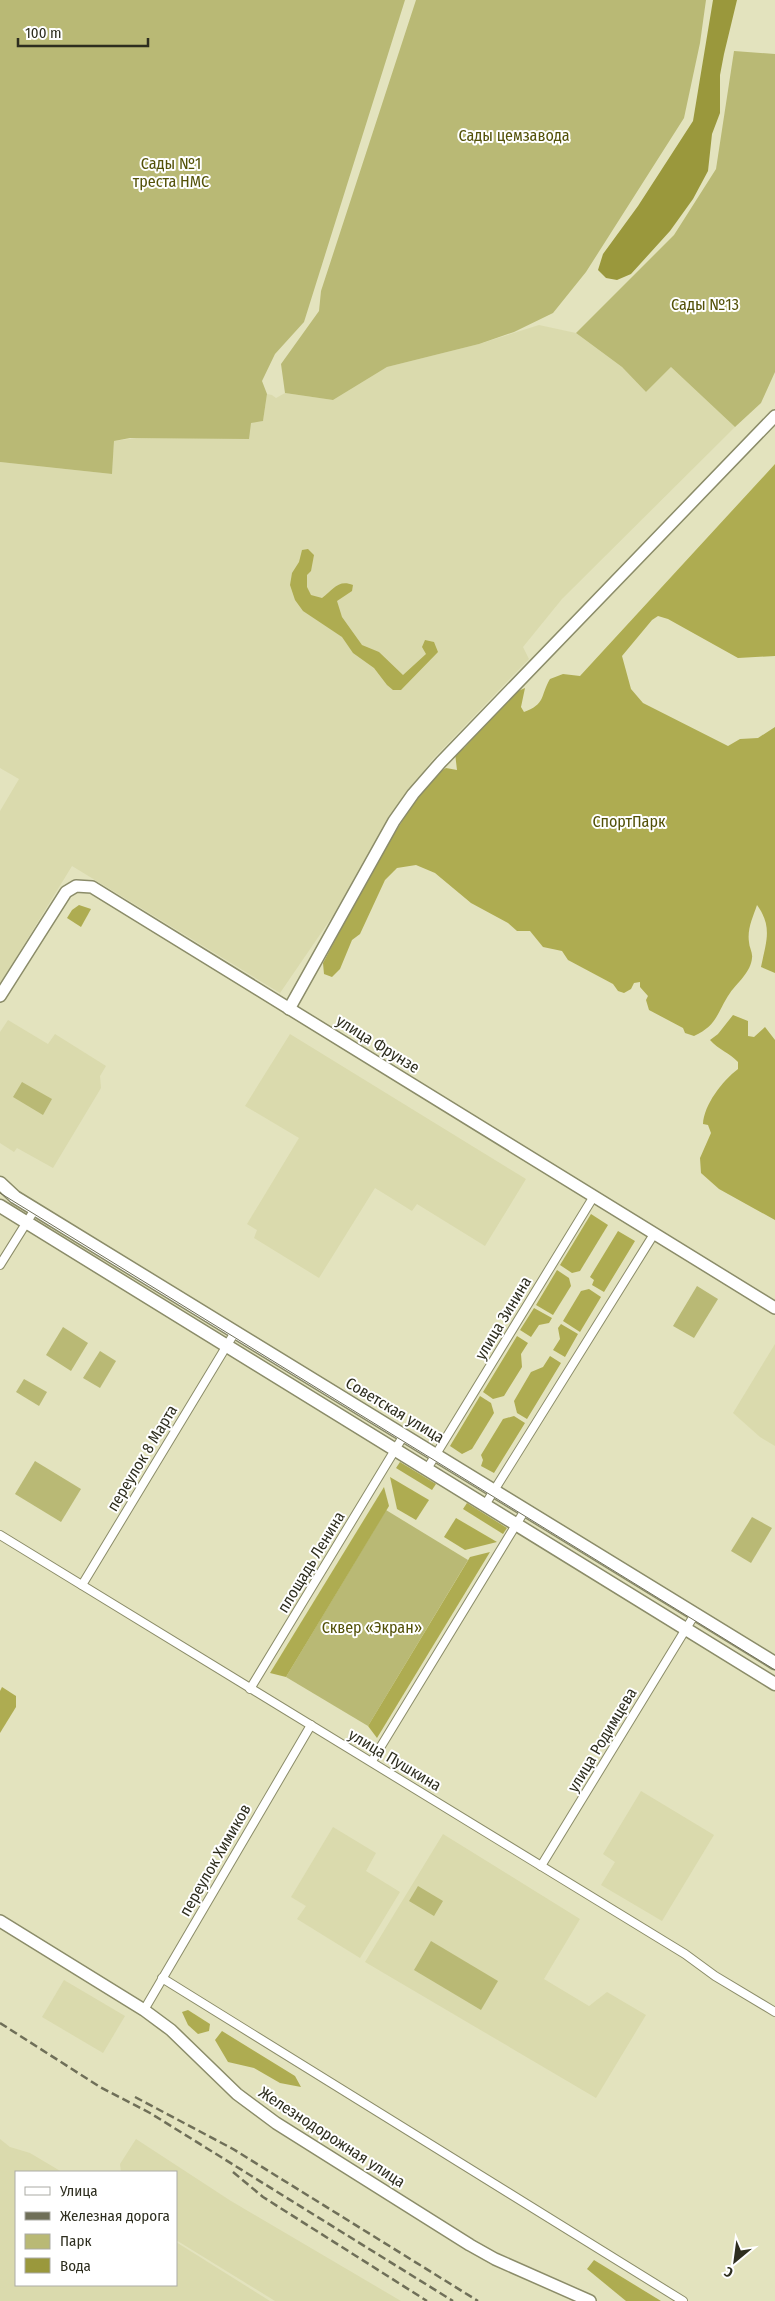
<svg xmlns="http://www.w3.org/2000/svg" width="775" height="2301" font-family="'Fira Sans Condensed',sans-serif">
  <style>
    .built { fill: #dadaad }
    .green { fill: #b9b975 }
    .forest { fill: #aeac51 }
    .water { fill: #9a983c }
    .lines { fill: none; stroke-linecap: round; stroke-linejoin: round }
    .street-casing { stroke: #8b8c69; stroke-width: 10 }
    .secondary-casing { stroke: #8b8c69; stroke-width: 14 }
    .primary-casing { stroke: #8b8c69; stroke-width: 15 }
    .street { stroke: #fff; stroke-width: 8 }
    .secondary { stroke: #fff; stroke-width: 11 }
    .primary { stroke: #fff; stroke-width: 12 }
    .tram { stroke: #6f6f58; stroke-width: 1 }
    .rail { stroke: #6f6f58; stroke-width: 2.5; stroke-dasharray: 8 4; stroke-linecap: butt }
    .labels { text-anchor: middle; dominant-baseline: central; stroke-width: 4; stroke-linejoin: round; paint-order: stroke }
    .park-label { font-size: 16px; fill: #535108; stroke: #fff }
    .street-label { font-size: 16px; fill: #2e2e1f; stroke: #fff }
  </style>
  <rect width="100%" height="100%" fill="#e3e3be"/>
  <g class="built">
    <polygon points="539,325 576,333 622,367 646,392 671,367 735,427 562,599 523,647 529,659 432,760 398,807 345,898 280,993 72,866 0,984 0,811 19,779 0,768 0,462 112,474 114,441 263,421 267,394 272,395 276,398 285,393 333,400 387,367 479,344"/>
    <polygon points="8,1020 48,1044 55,1034 106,1066 100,1076 101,1088 53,1168 17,1148 14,1152 0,1143 0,1032"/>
    <polygon points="290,1034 526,1179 485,1246 417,1204 412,1211 375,1188 319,1278 254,1238 257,1230 247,1224 299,1138 245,1106"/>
    <polygon points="775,1344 775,1446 760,1437 733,1413"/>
    <polygon points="641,1791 714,1835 662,1921 601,1885 615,1862 603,1854"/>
    <polygon points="333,1827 376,1853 366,1871 400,1892 360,1958 297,1919 306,1906 291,1897"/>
    <polygon points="443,1834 580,1919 544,1979 589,2006 607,1992 646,2015 596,2098 365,1962"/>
    <polygon points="64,1980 125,2016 103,2053 42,2017"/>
    <polygon points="0,2139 10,2147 30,2153 62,2172 16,2172 16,2285 176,2285 176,2242 270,2301 0,2301"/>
    <polygon points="136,2139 231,2201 401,2301 275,2301 176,2240 176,2172 121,2172 120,2164"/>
  </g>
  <g class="green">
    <polygon points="0,0 405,0 304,322 275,354 262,381 267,394 263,421 251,423 249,439 130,438 114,441 112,474 0,462"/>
    <polygon points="416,0 706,0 700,43 684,118 586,272 553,313 514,332 479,344 387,367 333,400 285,393 281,364 319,311 321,291"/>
    <polygon points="734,51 775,54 775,372 761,403 735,427 671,367 646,392 622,367 576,333 674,235 716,169"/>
    <polygon points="22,1082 52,1099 43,1115 13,1097"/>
    <polygon points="697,1286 718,1299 694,1338 673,1326"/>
    <polygon points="63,1327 88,1343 71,1371 46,1355"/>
    <polygon points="100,1351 116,1361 100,1388 83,1378"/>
    <polygon points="24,1379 47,1392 39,1406 16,1392"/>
    <polygon points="35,1461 81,1489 61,1522 15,1494"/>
    <polygon points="386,1510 468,1560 368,1726 286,1677"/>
    <polygon points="752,1517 772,1528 751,1563 731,1551"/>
    <polygon points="418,1886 443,1901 434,1916 409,1901"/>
    <polygon points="431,1941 498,1981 481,2010 414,1970"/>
  </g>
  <g class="forest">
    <path d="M775,464V656L738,658L668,619L658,616L652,620L622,656L631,689L643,703L728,746L740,739L758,738L775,727V973L761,967C766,942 773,927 757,905C753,917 747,929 749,942C749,947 753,953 752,958C751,972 737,983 730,993C717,1012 718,1025 694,1036L685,1033L683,1028L649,1010L646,1000L648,996L640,987V982L634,983L631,989L624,993L618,991L613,984L568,960L562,951L543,947L530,931H517L508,923L471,903L435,873L416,865L397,868L385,880L360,934L352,940L340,969L332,977L324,974L323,963C349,914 374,865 404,818C416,800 426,779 446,768L457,770L455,753L464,748L516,692L525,688L521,707L524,712C546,704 540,696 550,679L563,674L580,676Z"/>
    <path d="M308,549L314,555L311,571L307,575V587L311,595L322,598C333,590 338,579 353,585L352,591L337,601L342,617L362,645L379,652L403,675L426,654L422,647L425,640L434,642L438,652L401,690H393L387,685L374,668L353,653L342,637L303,611L295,600L290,585L292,573L299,562L302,550Z"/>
    <polygon points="79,905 91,909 81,927 67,918 72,910"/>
    <path d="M733,1015L748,1021V1036L754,1037L765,1027L775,1040V1220L719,1189L701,1173L700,1158L711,1133L708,1125L703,1124C704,1105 722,1081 738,1069V1062C730,1053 719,1050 710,1040L718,1034Z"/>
    <polygon points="591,1214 608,1225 580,1271 572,1273 560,1265"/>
    <polygon points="618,1231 635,1241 604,1292 592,1285 594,1280 590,1277"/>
    <polygon points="557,1270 569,1278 571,1286 553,1315 536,1305"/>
    <polygon points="589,1289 601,1297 580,1332 563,1321 581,1291"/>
    <polygon points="534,1308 552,1318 549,1323 539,1325 531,1337 520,1330"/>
    <polygon points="561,1324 578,1334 565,1357 553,1350 560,1339 558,1328"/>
    <polygon points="517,1336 528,1343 521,1354 522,1367 504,1396 493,1399 483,1392"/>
    <polygon points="550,1356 561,1363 527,1419 517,1413 514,1401 531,1372 543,1367"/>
    <polygon points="480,1396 491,1403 494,1413 472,1449 462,1454 450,1446"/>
    <polygon points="514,1416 525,1423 494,1473 481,1466 483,1460 481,1455 503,1419"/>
    <polygon points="400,1462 436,1484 432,1490 396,1468"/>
    <polygon points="390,1477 429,1500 416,1520 397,1509"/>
    <polygon points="384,1487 389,1506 286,1677 270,1673"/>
    <polygon points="467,1503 507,1528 503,1534 463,1509"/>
    <polygon points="456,1518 497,1542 465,1550 444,1537"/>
    <polygon points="490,1552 377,1738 368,1726 470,1557"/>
    <polygon points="2,1687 16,1696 16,1707 0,1733 0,1691"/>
    <polygon points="188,2010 210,2024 209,2031 198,2034 188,2025 182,2012"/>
    <polygon points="222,2031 295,2076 301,2087 280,2083 254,2068 228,2062 215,2040"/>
    <polygon points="594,2260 661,2301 626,2301 587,2269"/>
  </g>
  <polygon class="water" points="713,0 737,0 724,54 720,75 720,113 712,134 708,171 693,199 670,231 631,274 617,280 606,278 598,270 603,254 638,206 693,121"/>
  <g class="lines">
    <defs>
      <g id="street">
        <polyline points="0,1265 35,1209"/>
        <polyline points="427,1469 594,1196"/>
        <polyline points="485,1505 654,1234"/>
        <polyline points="0,1535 685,1954 715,1976 775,2012"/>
        <polyline points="82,1585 235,1332"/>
        <polyline points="250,1689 404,1435"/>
        <polyline points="372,1761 525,1510"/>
        <polyline points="541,1866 695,1614"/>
        <polyline points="162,1978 683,2301"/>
        <polyline points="144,2010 311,1725"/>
      </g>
      <g id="secondary">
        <polyline points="0,996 66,892 76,886 92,887 775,1308"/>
        <polyline points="289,1009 394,821 413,794 441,762 775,416"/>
        <polyline points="0,1921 144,2010 171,2030 237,2094 276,2123 470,2245 495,2259 590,2301"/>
      </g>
      <g id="primary">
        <polyline points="0,1183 15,1197 775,1663"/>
        <polyline points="0,1206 775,1684"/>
      </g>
    </defs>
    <use href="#street" class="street-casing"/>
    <use href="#secondary" class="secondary-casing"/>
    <use href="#primary" class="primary-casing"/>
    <use href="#street" class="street"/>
    <use href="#secondary" class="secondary"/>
    <use href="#primary" class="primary"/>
    <polyline class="tram" points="0,1193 775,1670"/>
    <g class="rail">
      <polyline points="0,2023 100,2087 150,2113 453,2301"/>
      <polyline points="135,2097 233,2149 478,2301"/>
      <polyline points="233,2172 263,2197 427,2301"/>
    </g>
  </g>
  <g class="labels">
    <g class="park-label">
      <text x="514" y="135">Сады цемзавода</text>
      <text x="171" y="163">Сады №1<tspan x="171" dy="18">треста НМС</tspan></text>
      <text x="705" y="304">Сады №13</text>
      <text x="629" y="821">СпортПарк</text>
      <text x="372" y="1627">Сквер «Экран»</text>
    </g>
    <g class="street-label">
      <text transform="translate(378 1044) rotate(32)">улица Фрунзе</text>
      <text transform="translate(503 1318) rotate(-59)">улица Зинина</text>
      <text transform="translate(395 1410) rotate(31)">Советская улица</text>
      <text transform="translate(142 1458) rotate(-59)">переулок 8 Марта</text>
      <text transform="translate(311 1562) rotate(-59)">площадь Ленина</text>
      <text transform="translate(602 1740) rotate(-59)">улица Родимцева</text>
      <text transform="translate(395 1760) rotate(31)">улица Пушкина</text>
      <text transform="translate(215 1860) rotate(-60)">переулок Химиков</text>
      <text transform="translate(332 2137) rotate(33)">Железнодорожная улица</text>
    </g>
  </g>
  <rect x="15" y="2171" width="162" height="115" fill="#ffffff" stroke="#ababa5"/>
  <rect x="25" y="2187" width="25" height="8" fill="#ffffff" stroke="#ababa5"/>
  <text x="60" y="2196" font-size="15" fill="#2e2e1f">Улица</text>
  <rect x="25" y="2212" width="25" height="8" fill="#6f6f58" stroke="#ababa5"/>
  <text x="60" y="2221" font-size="15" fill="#2e2e1f">Железная дорога</text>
  <rect x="25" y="2234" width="25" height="15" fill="#b9b975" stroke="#ababa5"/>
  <text x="60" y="2246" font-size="15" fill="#2e2e1f">Парк</text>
  <rect x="25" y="2258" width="25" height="15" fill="#9a983c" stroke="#ababa5"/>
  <text x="60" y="2271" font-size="15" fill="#2e2e1f">Вода</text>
  <g transform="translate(735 2261) rotate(209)" stroke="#ffffff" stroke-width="4" paint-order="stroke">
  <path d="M0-4L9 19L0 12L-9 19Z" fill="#2e2e1f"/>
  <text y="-8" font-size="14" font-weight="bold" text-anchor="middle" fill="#2e2e1f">С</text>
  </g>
  <path d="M18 38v8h130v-8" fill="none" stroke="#2e2e1f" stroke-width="2.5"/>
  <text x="25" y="38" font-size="15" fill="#2e2e1f" stroke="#ffffff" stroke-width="4" paint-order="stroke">100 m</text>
</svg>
